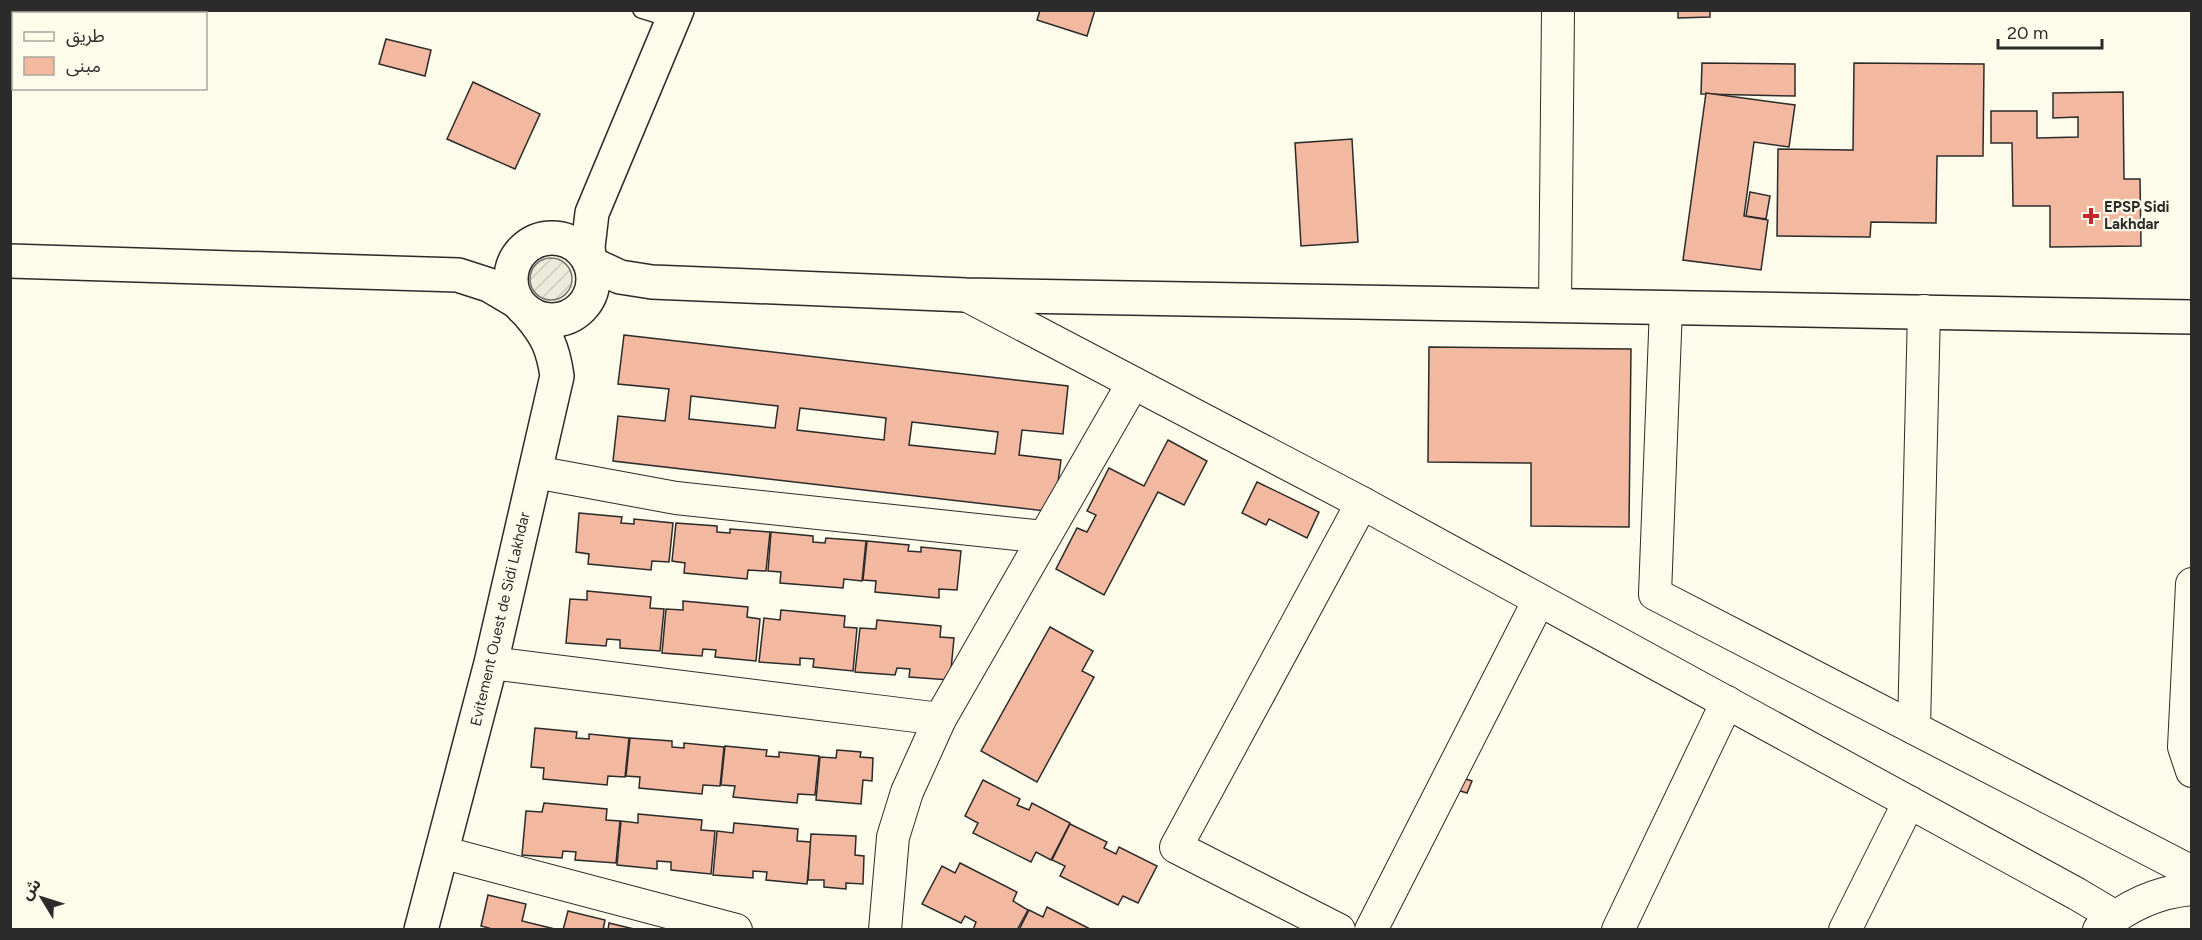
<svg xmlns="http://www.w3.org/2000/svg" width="2202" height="940" font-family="Figtree,'Noto Sans Arabic',sans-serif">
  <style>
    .garden { fill: url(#garden-furrows); stroke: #74746e; stroke-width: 1.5 }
    .building { fill: #f2b8a0; stroke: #2b2b2b; stroke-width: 1.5; fill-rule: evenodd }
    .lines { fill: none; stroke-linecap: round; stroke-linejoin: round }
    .lane-casing { stroke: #2b2b2b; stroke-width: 18 }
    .street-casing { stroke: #2b2b2b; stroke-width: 34 }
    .secondary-casing { stroke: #2b2b2b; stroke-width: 36 }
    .lane { stroke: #fdfbea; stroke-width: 15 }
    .street { stroke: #fdfbea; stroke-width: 32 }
    .secondary { stroke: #fdfbea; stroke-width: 33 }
    .poi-dot { fill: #c62828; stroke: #fdfbea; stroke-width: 2 }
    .labels { text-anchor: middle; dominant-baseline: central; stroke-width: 4.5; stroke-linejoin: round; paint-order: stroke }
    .poi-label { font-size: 15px; font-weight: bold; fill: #2b2b2b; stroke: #fdfbea; text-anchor: start }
    .street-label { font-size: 15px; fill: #2b2b2b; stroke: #fdfbea }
  </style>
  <defs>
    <pattern id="garden-furrows" width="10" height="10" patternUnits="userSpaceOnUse" patternTransform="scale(1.5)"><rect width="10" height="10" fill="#ecebdb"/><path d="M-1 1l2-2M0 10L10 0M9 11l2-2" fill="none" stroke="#cbcabc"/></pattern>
  </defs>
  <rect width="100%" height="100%" fill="#fdfbea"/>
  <circle class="garden" cx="551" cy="279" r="21"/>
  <g class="building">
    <polygon points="1040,10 1095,10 1087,36 1037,20"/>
    <polygon points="1678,10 1710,10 1710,17 1678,18"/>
    <polygon points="386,39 431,50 425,76 379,64"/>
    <polygon points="1702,63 1795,64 1795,96 1701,94"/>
    <polygon points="1854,63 1984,64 1983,156 1937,156 1936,223 1871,222 1870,237 1777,236 1778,149 1853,150"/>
    <polygon points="473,82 540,114 515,169 447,139"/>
    <polygon points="2123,92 2124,179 2140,179 2141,246 2050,247 2050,206 2013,206 2012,143 1991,143 1991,111 2037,111 2037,138 2078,137 2078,117 2053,118 2053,93"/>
    <polygon points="1706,93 1795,105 1789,147 1754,142 1744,216 1768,220 1761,270 1683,260"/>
    <polygon points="1352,139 1358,242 1301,246 1295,143"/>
    <polygon points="1750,192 1770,196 1766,219 1746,216"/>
    <path d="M624,335L1068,386L1063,434L1022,430L1019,455L1061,460L1054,512L613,461L618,416L665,421L669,389L618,384ZM691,396L778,406L775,428L689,419ZM800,408L886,418L884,440L797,430ZM912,422L998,432L995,454L909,445Z"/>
    <polygon points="1429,347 1631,349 1629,527 1531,526 1531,463 1428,462"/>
    <polygon points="1168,440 1207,461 1184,505 1158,492 1104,595 1056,569 1077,528 1087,532 1096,515 1087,511 1109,468 1144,486"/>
    <polygon points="1257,482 1319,512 1307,538 1269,519 1266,525 1242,513"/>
    <polygon points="579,513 622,517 621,523 634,524 634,519 673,523 669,562 652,561 651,570 588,564 589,554 576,552"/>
    <polygon points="676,523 717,526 717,532 730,533 730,529 770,532 766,571 748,570 747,579 684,573 685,563 672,561"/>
    <polygon points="771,532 813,536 813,542 825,543 826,538 866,541 862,581 844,579 843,588 780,583 781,572 768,571"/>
    <polygon points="867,541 909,545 908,551 921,552 921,547 961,551 957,590 939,589 939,598 875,592 876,581 863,580"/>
    <polygon points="587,591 651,597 650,608 664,609 660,651 620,648 620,640 607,639 606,646 566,643 570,599 587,600"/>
    <polygon points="683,601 748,607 747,617 760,619 756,661 715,657 716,650 703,649 702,656 662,653 666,609 683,610"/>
    <polygon points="781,610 845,616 844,627 857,628 853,671 813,667 814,659 800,658 800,665 759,662 764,618 780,620"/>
    <polygon points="877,620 941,626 940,637 954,638 950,680 909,677 910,669 897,668 895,675 855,672 860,628 876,629"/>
    <polygon points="1050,627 1093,651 1082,671 1094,677 1037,782 981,751"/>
    <polygon points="535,728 577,732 576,738 589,739 589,734 629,738 625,777 608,776 607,785 543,779 544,768 531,767"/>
    <polygon points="630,738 672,741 672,747 684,748 684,743 724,747 720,786 703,785 702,794 639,788 640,777 626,776"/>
    <polygon points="725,746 767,750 766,756 779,757 779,752 819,756 815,795 798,794 797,803 733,797 735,786 721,785"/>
    <polygon points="837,750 861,752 860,757 873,758 872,781 863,780 861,804 816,800 820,757 836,758"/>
    <polygon points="1448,773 1472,781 1467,793 1444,786"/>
    <polygon points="983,780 1020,799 1017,805 1029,810 1032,803 1070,823 1051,860 1036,852 1031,862 973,833 978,823 965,816"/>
    <polygon points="544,803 607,809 606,820 620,821 616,863 575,860 576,852 563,851 562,858 522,855 526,811 542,812"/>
    <polygon points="638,814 702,820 701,830 715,831 711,874 671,870 671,862 657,861 657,869 617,865 621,821 638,823"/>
    <polygon points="734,823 798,829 797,841 811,842 807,884 766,880 767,872 753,871 753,878 713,875 717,831 733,833"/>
    <polygon points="1070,824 1107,842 1104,848 1116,854 1119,847 1157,866 1138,903 1123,896 1118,905 1060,876 1065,866 1052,860"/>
    <polygon points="811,834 856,836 855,855 864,856 863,884 846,883 846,889 824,887 824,880 808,880"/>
    <polygon points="960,863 1017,892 1013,901 1028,910 1017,930 973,930 976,922 965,916 961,923 922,904 942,866 955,873"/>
    <polygon points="488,895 526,904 522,921 559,930 496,930 481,926"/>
    <polygon points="1047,907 1092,930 1019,930 1029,910 1043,917"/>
    <polygon points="568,911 605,920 603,930 563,930"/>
    <polygon points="609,923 638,930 608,930"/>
  </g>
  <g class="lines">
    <defs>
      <polyline id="lane" points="641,10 673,20"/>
      <g id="street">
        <polyline points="966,295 1362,503 2077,894 2114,916"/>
        <polyline points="1555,305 1558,10"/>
        <polyline points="1666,307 1655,594 2192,872"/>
        <polyline points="535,472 676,498 1044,537"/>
        <polyline points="2192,584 2184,747 2192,771"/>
        <polyline points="491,663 940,719"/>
        <polyline points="1914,728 1924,311"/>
        <polyline points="441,852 736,930"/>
        <polyline points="885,930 893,837 907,792 940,719 1133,383"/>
        <polyline points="1339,930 1176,847 1362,503"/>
        <polyline points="1371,930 1539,600"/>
        <polyline points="1618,930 1727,702"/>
        <polyline points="1845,930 1909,802"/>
        <path d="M2099,930C2125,907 2157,892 2192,889"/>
      </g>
      <g id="secondary">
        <polyline points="677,10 592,213 588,247 590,263 620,277 652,282 966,295 2192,317"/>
        <circle cx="552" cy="279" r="41"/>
        <polyline points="10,261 458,275 489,285 516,301"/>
        <path d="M421,930L491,663L557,376C553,348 547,335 528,313"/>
      </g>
    </defs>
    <use href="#lane" class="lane-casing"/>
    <use href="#street" class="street-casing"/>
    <use href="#secondary" class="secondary-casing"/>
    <use href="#lane" class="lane"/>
    <use href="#street" class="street"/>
    <use href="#secondary" class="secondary"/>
  </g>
  <path class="poi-dot" d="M2088 207h6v6h6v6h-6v6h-6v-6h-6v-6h6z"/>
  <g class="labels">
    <g class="poi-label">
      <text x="2104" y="207">EPSP Sidi<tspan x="2104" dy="17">Lakhdar</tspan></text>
    </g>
    <g class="street-label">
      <text transform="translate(500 619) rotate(-77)">Evitement Ouest de Sidi Lakhdar</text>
    </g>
  </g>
  <rect width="2202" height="940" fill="none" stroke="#2b2b2b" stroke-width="24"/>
  <rect x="12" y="12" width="195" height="78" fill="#fdfbea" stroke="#a9a89e" stroke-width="1.5"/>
  <rect x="24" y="32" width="30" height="9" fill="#fdfbea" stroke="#a9a89e" stroke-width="1.5"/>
  <text x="66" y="42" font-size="18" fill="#2b2b2b">طريق</text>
  <rect x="24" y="57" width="30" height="18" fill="#f2b8a0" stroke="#a9a89e" stroke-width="1.5"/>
  <text x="66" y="72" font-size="18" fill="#2b2b2b">مبنى</text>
  <g transform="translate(42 898) rotate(308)" stroke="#fdfbea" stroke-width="4.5" paint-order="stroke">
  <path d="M0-4.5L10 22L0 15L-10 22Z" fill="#2b2b2b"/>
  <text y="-9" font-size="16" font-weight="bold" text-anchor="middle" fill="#2b2b2b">ش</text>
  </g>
  <path d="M1998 39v9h104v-9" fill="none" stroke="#2b2b2b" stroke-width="3"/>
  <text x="2007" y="39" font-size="18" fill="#2b2b2b" stroke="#fdfbea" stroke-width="4.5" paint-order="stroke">20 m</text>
</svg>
